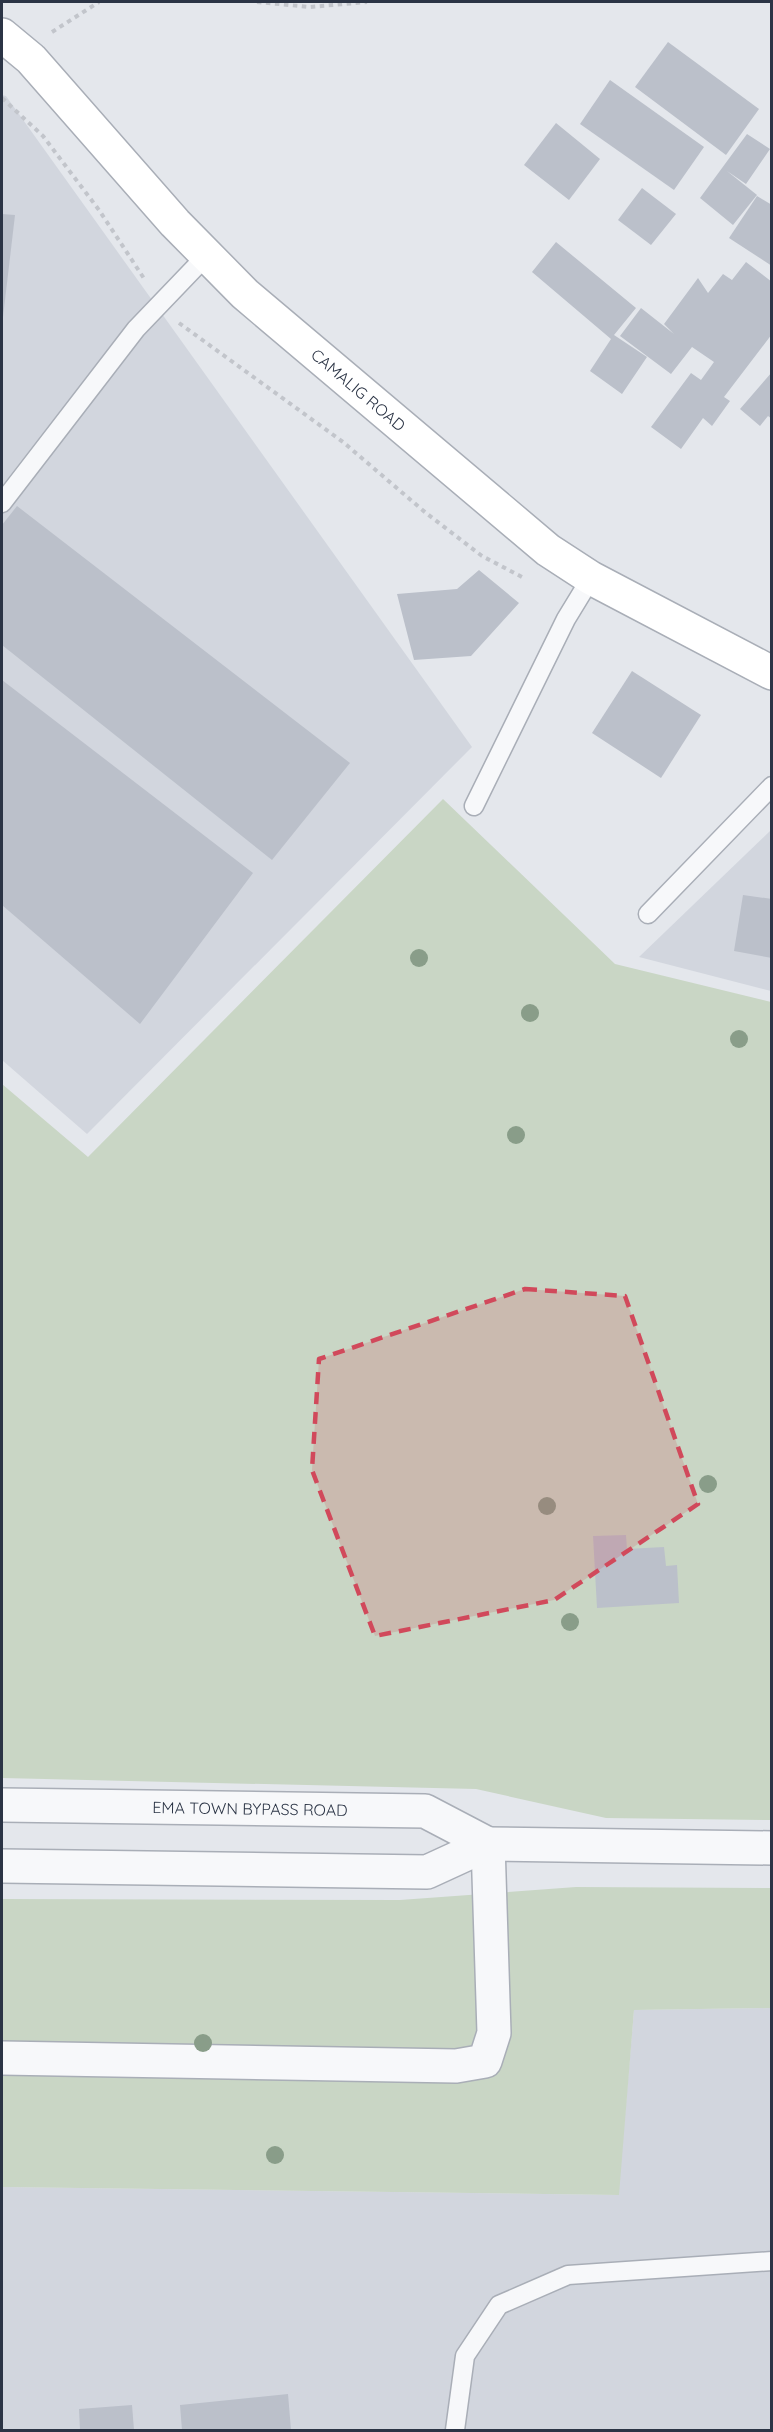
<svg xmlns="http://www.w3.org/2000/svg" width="773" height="2432" font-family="Quicksand,sans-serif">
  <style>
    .built { fill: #d2d6de }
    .green { fill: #c9d6c5 }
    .building { fill: #bbc0ca }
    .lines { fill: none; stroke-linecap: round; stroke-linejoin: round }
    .service-casing { stroke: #a9aeb7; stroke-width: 21 }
    .minor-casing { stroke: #a9aeb7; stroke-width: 36 }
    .tertiary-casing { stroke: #a9aeb7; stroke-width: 36 }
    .secondary-casing { stroke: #a9aeb7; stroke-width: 36 }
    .path { stroke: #c2c5cb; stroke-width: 4; stroke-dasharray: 4.5 4.5; stroke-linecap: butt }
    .service { stroke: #f7f8fa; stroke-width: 18 }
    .minor { stroke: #f7f8fa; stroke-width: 33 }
    .tertiary { stroke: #f7f8fa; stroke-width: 33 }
    .secondary { stroke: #fff; stroke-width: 33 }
    .tree { fill: #899d89 }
    .marked { fill: #d1495b; fill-opacity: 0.2; stroke: #d1495b; stroke-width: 4.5; stroke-dasharray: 12 8; stroke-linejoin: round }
    .labels { text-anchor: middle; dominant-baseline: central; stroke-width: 5; stroke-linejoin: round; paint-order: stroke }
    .street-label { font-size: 16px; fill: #2b3445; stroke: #f4f6f9 }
  </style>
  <rect width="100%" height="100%" fill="#e4e7ec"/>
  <g class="built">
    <polygon points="2,95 6,96 472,747 87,1134 2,1060"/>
    <polygon points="771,830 771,991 639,957"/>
    <polygon points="771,2008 771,2430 2,2430 2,2187 618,2195 634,2010"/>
  </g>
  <g class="green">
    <polygon points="443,799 615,964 771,1002 771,1820 606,1818 476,1789 2,1778 2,1084 88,1157"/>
    <polygon points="576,1887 771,1888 771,2008 634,2010 619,2195 2,2187 2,1899 400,1900"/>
  </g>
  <g class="building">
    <polygon points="668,42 759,109 726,155 635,87"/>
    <polygon points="610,80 704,147 674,190 580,124"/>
    <polygon points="556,123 600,159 569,200 524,165"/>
    <polygon points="747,134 770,149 746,184 727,171 757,195 733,225 700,198"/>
    <polygon points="642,188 676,214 651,245 618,220"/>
    <polygon points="757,196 772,205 772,266 729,238"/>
    <polygon points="2,214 15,215 3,317 2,317"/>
    <polygon points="556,242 636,308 614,335 647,357 622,394 590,371 611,339 532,272"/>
    <polygon points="746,262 772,282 772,334 724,397 730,401 712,426 703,418 681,449 651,427 691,373 701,380 714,362 692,347 671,374 620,336 641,308 674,334 664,324 698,278 708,293 723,274 732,280"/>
    <polygon points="772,372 772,419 768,416 760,426 740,409"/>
    <polygon points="17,506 350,763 272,860 2,645 2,525"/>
    <polygon points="479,570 519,603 471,656 414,660 397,594 457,589"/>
    <polygon points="632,671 701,715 661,778 592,733"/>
    <polygon points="2,680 253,873 140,1024 2,905"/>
    <polygon points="743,895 772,899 772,958 734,951"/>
    <polygon points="626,1535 627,1549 664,1547 666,1566 677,1565 679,1603 597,1608 593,1536"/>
    <polygon points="288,2394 291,2430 182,2430 180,2405"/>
    <polygon points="132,2405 134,2430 80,2430 79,2409"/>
  </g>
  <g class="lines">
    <defs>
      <g id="service">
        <polyline points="2,503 136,329 206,256"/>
        <polyline points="474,806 566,619 591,578"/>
        <polyline points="648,914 772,786"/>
        <polyline points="455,2430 465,2356 499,2305 568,2275 772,2261"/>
      </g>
      <polyline id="minor" points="2,2058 456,2066 485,2061 494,2033 488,1844"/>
      <g id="tertiary">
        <path id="s1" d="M2,1805L425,1811L488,1844"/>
        <polyline points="2,1866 427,1872 488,1844 772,1848"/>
      </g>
      <g id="secondary">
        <path id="s2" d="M2,35L31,59L175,223L245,294L548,550L591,578L772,673"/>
      </g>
    </defs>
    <use href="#service" class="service-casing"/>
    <use href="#minor" class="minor-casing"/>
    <use href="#tertiary" class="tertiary-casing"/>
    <use href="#secondary" class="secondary-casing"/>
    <g class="path">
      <polyline points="257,2 310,7 367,2"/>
      <polyline points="52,32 99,2"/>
      <polyline points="2,98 43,136 99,210 145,280"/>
      <polyline points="179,323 343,442 426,513 482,556 522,577"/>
    </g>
    <use href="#service" class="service"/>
    <use href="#minor" class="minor"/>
    <use href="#tertiary" class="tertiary"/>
    <use href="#secondary" class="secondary"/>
  </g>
  <g class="tree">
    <circle cx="419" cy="958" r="9"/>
    <circle cx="530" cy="1013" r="9"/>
    <circle cx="739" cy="1039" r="9"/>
    <circle cx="516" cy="1135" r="9"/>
    <circle cx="708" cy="1484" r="9"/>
    <circle cx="547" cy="1506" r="9"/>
    <circle cx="570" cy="1622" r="9"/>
    <circle cx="203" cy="2043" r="9"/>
    <circle cx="275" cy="2155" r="9"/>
  </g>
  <path class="marked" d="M525,1289L625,1296L698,1504L554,1600L375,1636L312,1470L319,1359Z"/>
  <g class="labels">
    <g class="street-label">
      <text stroke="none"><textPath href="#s2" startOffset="504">CAMALIG ROAD</textPath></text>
      <text stroke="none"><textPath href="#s1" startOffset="248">EMA TOWN BYPASS ROAD</textPath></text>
    </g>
  </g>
  <rect width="773" height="2432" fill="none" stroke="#2b3445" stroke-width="6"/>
</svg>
